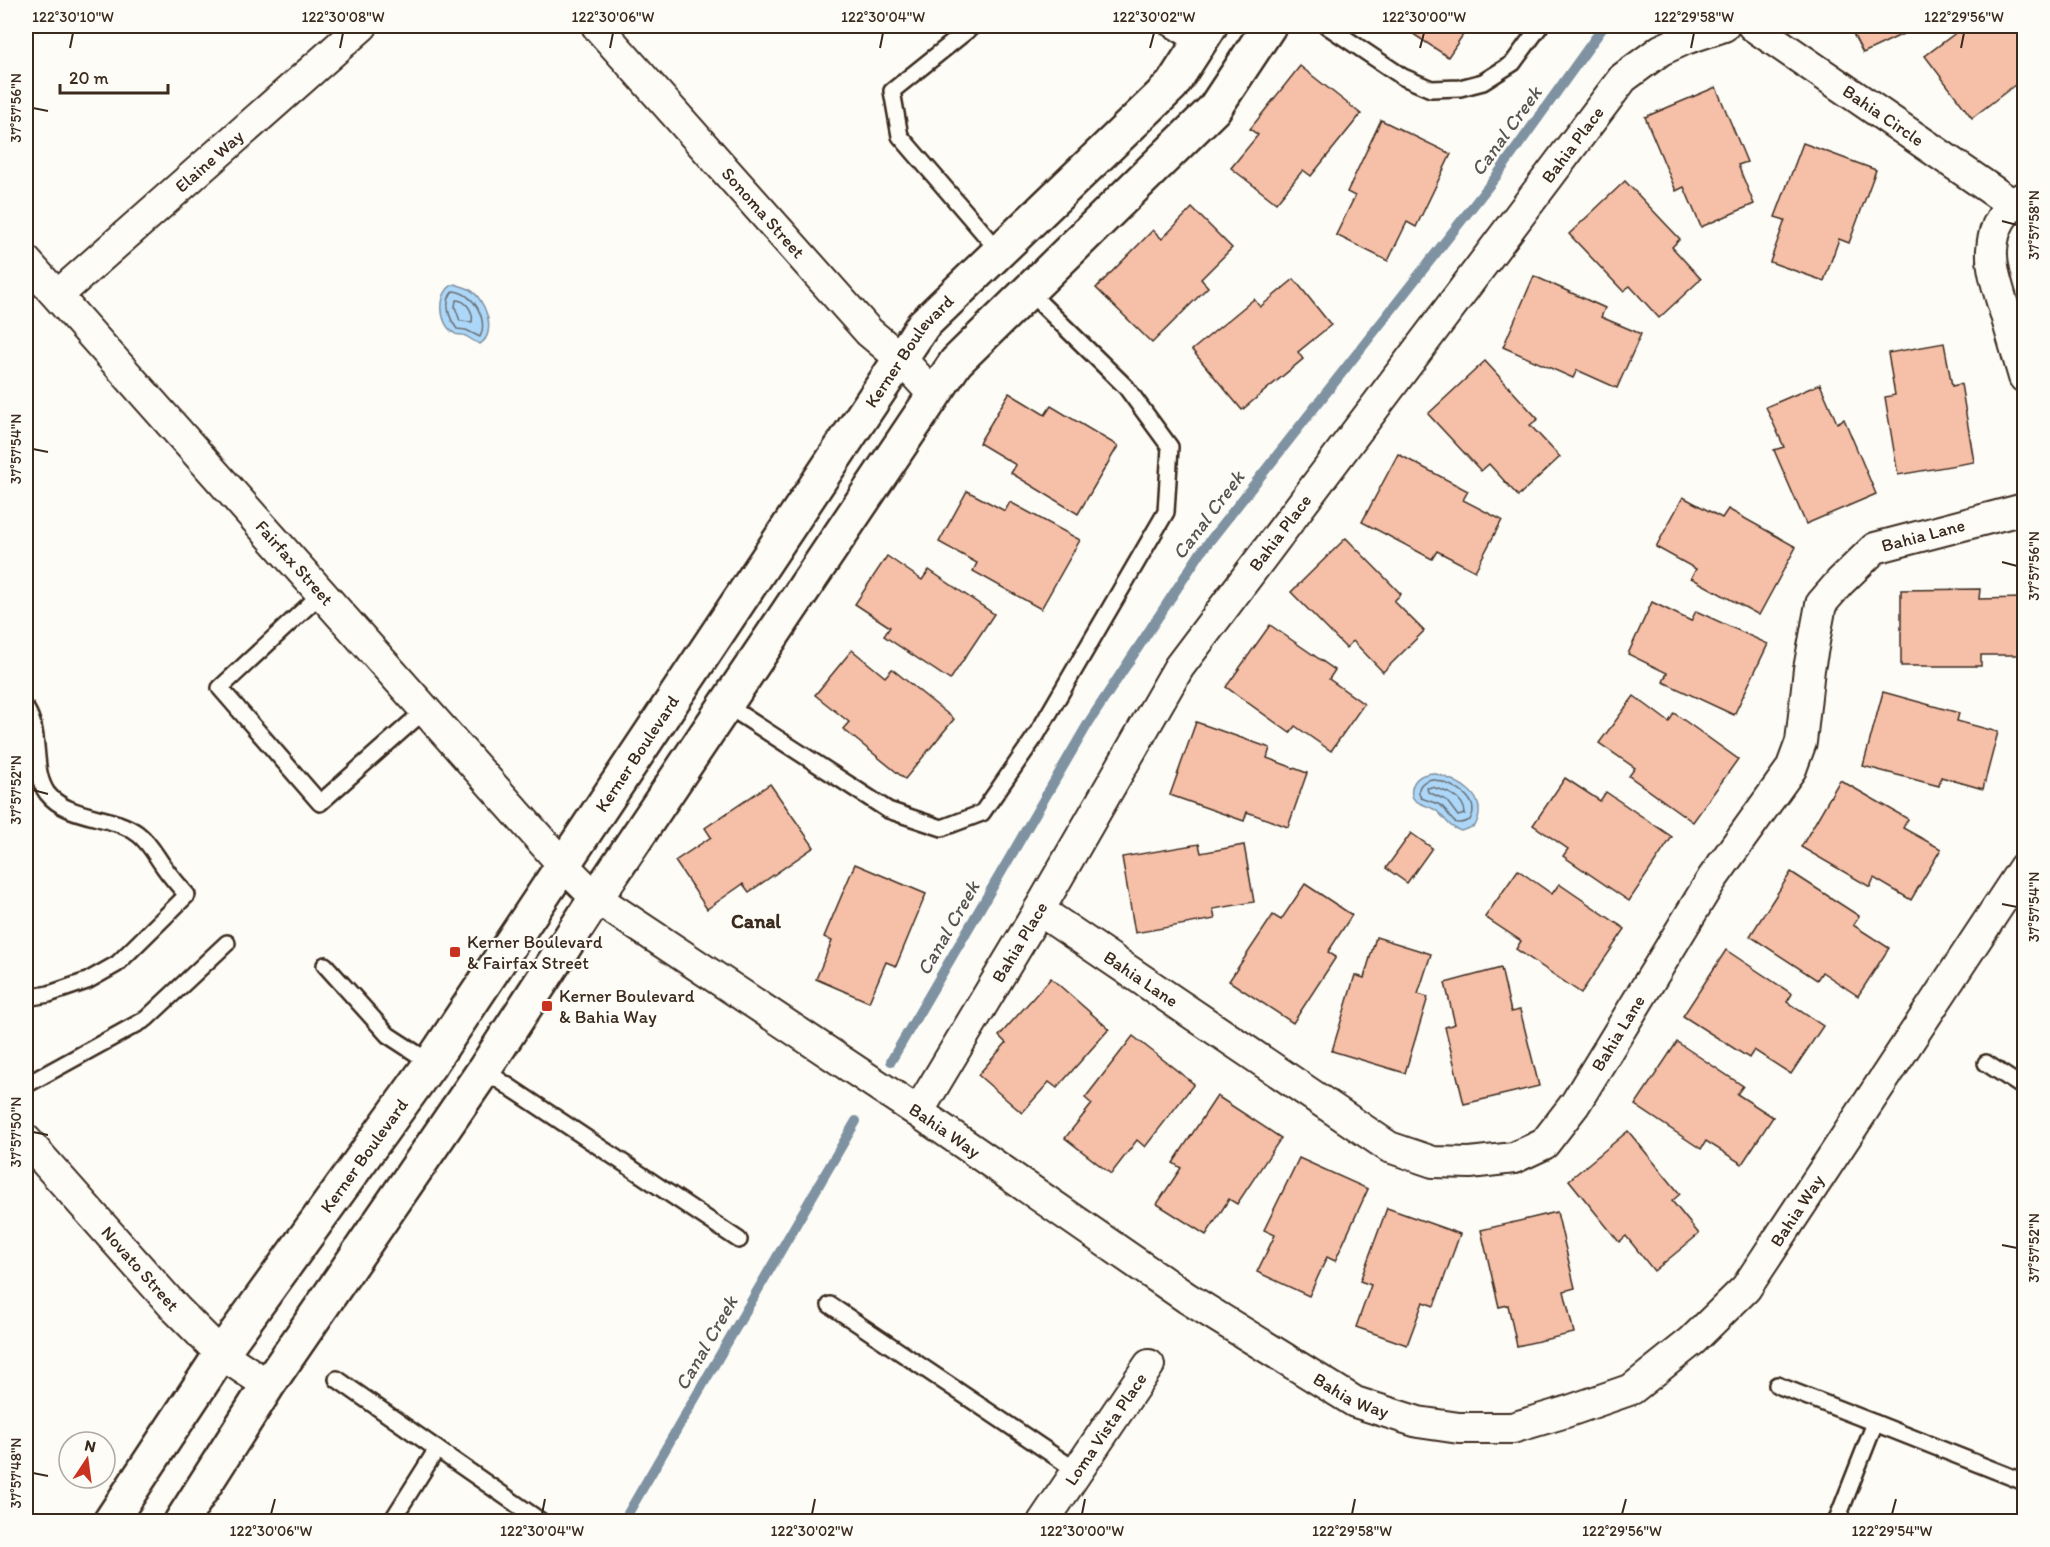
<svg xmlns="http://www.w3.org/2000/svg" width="2050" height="1547" font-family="Itim,sans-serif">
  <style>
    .water { fill: #add7f8; stroke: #7f92a1; stroke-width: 1.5 }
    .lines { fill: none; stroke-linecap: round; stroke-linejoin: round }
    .shore { stroke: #696f75; stroke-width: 1.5 }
    .stream { stroke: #7f92a1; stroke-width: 10 }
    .building { fill: #f5bfa8; stroke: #3b2a1e; stroke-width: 1.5 }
    .lane-casing { stroke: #3b2a1e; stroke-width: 20 }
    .street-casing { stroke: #3b2a1e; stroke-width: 34 }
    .secondary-casing { stroke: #3b2a1e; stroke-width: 38 }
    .lane { stroke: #fdfcf7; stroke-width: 15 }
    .street { stroke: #fdfcf7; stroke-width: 30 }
    .secondary { stroke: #fdfcf7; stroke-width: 33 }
    .ticks { fill: none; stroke: #3b2a1e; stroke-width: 2 }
    .poi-dot { fill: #c8321e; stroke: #fdfcf7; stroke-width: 2 }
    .labels { text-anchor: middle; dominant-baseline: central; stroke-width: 4.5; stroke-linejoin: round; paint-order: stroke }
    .street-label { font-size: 18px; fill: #3b2a1e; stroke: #fdfcf7 }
    .poi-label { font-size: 18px; fill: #3b2a1e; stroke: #fdfcf7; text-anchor: start }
    .water-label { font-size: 20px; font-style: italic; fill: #585554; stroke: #fdfcf7 }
    .neighbourhood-label { font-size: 20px; font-weight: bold; fill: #3b2a1e; stroke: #fdfcf7 }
    .neatline { fill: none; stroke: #3b2a1e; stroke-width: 2 }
    .ticks-label { font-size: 15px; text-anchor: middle; fill: #3b2a1e }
  </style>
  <rect width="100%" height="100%" fill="#fdfcf7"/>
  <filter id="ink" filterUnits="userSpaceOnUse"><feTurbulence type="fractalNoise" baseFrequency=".0167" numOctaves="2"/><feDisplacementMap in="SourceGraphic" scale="12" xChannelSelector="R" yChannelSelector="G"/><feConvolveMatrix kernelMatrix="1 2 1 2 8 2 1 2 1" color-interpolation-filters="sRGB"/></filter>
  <g filter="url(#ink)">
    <g class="water">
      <path d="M455,284C460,286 465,287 469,289C485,298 498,333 480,344C473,342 470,337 463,335C459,334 457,336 454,333C438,324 437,290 455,284Z"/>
      <path d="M1433,773C1457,780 1491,795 1475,826L1461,831C1449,827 1447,821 1439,813C1430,803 1405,806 1413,785C1417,776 1424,774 1433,773Z"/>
    </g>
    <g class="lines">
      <g class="shore">
        <path d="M453,291C473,292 489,319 480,337L466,330L457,329C449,318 443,302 453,291Z"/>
        <path d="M456,300C467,300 474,313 472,322L460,321L455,307Z"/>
        <path d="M1432,779C1449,783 1483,797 1470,820C1448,830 1453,813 1440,805C1434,802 1427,800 1421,798C1415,788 1422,781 1432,779Z"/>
        <path d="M1432,787C1446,791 1465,797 1465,814L1458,816L1446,800L1428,792L1427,788Z"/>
      </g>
      <g class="stream">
        <polyline points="891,1061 1089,722 1201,552 1495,178 1604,26"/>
        <polyline points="623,1522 856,1121"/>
      </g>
    </g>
    <g class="building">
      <polygon points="1401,26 1469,26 1448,57"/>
      <polygon points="1849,26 1920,26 1863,53"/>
      <polygon points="1965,26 2024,26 2024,78 1972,118 1925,56"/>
      <polygon points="1300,66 1361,114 1311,176 1303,170 1276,203 1231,168 1258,135 1250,129"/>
      <polygon points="1716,87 1747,162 1738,165 1754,204 1701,227 1684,187 1676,191 1645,117"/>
      <polygon points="1381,120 1451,154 1416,227 1407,222 1388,261 1336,235 1355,196 1347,192"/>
      <polygon points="1803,143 1876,170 1849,243 1839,239 1824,281 1770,262 1785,220 1775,217"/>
      <polygon points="1625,181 1680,239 1672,247 1701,279 1659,318 1630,286 1623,291 1569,234"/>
      <polygon points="1192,208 1232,248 1201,279 1208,287 1152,343 1096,288 1153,230 1162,239"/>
      <polygon points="1534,276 1605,308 1601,317 1641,334 1617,388 1577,370 1573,378 1503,347"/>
      <polygon points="1294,279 1331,325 1298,352 1303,359 1242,410 1192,350 1254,299 1260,307"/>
      <polygon points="1944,343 1952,386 1961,384 1974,462 1898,475 1885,397 1895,395 1888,353"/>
      <polygon points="1485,361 1538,419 1530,425 1560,457 1518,496 1489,464 1481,471 1428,414"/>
      <polygon points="1820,384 1837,423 1844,419 1876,494 1806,524 1774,450 1784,447 1766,407"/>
      <polygon points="1009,393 1045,415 1051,406 1118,446 1078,514 1011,473 1016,465 979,443"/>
      <polygon points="1398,454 1468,491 1463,500 1502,520 1475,571 1437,551 1432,559 1362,522"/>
      <polygon points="967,491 1005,511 1010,502 1080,540 1041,609 973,571 977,563 939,542"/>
      <polygon points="1683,497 1722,518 1728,509 1796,547 1759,615 1691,578 1696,569 1656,547"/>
      <polygon points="1346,538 1401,594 1394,601 1424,631 1383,672 1353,641 1346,648 1291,592"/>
      <polygon points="887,556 922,580 929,570 994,614 950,680 884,636 890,627 855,604"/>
      <polygon points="1980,589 1979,599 2023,598 2023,655 1981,655 1981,666 1901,666 1901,590"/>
      <polygon points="1652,602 1691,621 1696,611 1768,644 1734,715 1663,682 1667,673 1628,654"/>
      <polygon points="1270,625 1335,670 1329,679 1364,704 1331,751 1295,726 1290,733 1226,687"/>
      <polygon points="852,650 885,677 892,669 954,719 905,779 843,729 849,722 815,695"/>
      <polygon points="1883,692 1959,713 1957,721 1998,732 1983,789 1941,777 1939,786 1863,766"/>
      <polygon points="1634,696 1669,722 1674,713 1738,759 1693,822 1629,776 1635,768 1599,743"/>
      <polygon points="1196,722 1270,748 1267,758 1307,773 1288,827 1247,812 1244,821 1170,795"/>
      <polygon points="1565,778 1600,801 1606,792 1672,837 1629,901 1563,856 1568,849 1533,825"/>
      <polygon points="1840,780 1908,819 1903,828 1941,849 1911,900 1874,878 1870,887 1801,847"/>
      <polygon points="770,784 814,847 749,892 743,884 707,909 675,861 711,837 705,828"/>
      <polygon points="1411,833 1432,848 1407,883 1386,868"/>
      <polygon points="1199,844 1201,853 1244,845 1254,902 1213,909 1215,919 1135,933 1122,857"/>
      <polygon points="855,864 926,894 896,966 886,962 869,1002 816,979 832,941 824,937"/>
      <polygon points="1518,870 1552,894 1559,884 1625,929 1581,993 1516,949 1521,941 1485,917"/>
      <polygon points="1791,872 1859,916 1853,925 1889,948 1858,996 1822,972 1817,980 1750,936"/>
      <polygon points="1305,884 1352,915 1328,952 1336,957 1293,1023 1229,981 1273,915 1281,920"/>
      <polygon points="1376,937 1431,954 1418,994 1428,997 1405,1073 1332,1051 1355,975 1364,978"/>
      <polygon points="1726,950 1792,994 1787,1002 1823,1026 1791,1074 1754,1050 1749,1058 1683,1016"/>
      <polygon points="1501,968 1511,1012 1520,1010 1539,1086 1464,1104 1445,1027 1455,1024 1445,983"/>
      <polygon points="1051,978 1109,1029 1057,1088 1049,1082 1022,1113 978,1075 1006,1043 999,1036"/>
      <polygon points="1133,1036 1194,1084 1145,1147 1137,1140 1111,1174 1065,1138 1092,1104 1085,1098"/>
      <polygon points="1677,1042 1743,1086 1737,1094 1773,1117 1742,1164 1706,1141 1701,1149 1635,1105"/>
      <polygon points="1217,1096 1281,1138 1237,1204 1229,1199 1206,1235 1157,1204 1181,1168 1173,1163"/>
      <polygon points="1628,1131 1680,1194 1672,1201 1699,1234 1654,1271 1626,1236 1619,1242 1569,1180"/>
      <polygon points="1299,1158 1368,1189 1335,1261 1327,1257 1309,1296 1257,1272 1275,1235 1264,1230"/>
      <polygon points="1387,1208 1460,1234 1434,1306 1423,1302 1407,1345 1356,1327 1371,1285 1360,1281"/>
      <polygon points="1557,1212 1575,1288 1564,1291 1574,1333 1517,1346 1508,1305 1499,1307 1481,1230"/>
    </g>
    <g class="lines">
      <defs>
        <g id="lane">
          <polyline points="973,26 892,91 900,136 999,251"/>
          <polyline points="1166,26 1199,46"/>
          <polyline points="1327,26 1403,77 1431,89 1460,88 1483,82 1513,63 1540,26"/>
          <polyline points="322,593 220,688 320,803 425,710"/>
          <polyline points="726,705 888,810 942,828 982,813 1037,734 1166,512 1170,447 1126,387 1028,291"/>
          <path d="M26,709C42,734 31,770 47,793C68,820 112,814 138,834C149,842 156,856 164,867C171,877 179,886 187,895L117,964L87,981L49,994L26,998"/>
          <polyline points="325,965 388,1035 431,1063"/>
          <polyline points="1986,1063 2024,1088"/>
          <polyline points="484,1070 739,1240"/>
          <polyline points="26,1085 146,1019 227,943"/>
          <polyline points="830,1305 1077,1471"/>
          <polyline points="337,1379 437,1449 391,1522"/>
          <polyline points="1777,1385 1875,1423"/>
          <polyline points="437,1449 542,1522"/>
          <polyline points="1836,1522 1875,1423 2024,1482"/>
        </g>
        <g id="street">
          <path id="s1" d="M597,26L869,332L900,358L934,395"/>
          <path id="s2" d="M1753,26L2012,204"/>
          <path d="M2024,197C2004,208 1993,227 1992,250C1991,268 1998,288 2003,305C2010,329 2017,353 2024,377"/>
          <path id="s3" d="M26,261L563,865L596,898L918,1112L1187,1298L1355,1402L1418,1422L1459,1428H1512L1566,1412L1632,1389L1692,1341L1746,1288L2024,867"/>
          <path id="s4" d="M58,295L362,26"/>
          <path id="s5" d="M1039,910L1389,1147L1433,1162L1470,1163L1514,1158L1544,1144L1575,1104L1712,879L1791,769L1801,742L1809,669L1821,604L1840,582L1875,548L2024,509"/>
          <path id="s6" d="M918,1112L1039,910L1179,667L1623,78L1661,50L1685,39L1724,26"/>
          <path id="s7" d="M26,1140L176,1309L221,1354L268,1385"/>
          <path id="s8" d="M1043,1522L1149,1365"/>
        </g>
        <g id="secondary">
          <path id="s9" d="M110,1522L221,1354L431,1063L923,325L1172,85L1210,26"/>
          <polyline points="181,1522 268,1385 484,1070 596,898 956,362 1214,109 1269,26"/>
        </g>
      </defs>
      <use href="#lane" class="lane-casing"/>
      <use href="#street" class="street-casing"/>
      <use href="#secondary" class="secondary-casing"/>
      <use href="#lane" class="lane"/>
      <use href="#street" class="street"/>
      <use href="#secondary" class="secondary"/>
    </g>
  </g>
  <path class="ticks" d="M70,48L73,33M340,48L343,33M610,48L613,33M880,48L883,33M1150,48L1154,33M1420,48L1424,33M1691,48L1694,33M1961,48L1964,33M33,108L48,111M2002,221L2017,225M33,449L48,452M2002,562L2017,566M33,790L48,794M2002,904L2017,907M33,1132L48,1135M2002,1245L2017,1248M33,1473L48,1476M271,1514L275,1499M542,1514L545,1499M812,1514L815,1499M1082,1514L1085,1499M1352,1514L1355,1499M1622,1514L1626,1499M1892,1514L1896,1499"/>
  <g class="poi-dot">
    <rect x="449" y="946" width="12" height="12" rx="3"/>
    <rect x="541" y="1000" width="12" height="12" rx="3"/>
  </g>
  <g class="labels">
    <g class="street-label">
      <text stroke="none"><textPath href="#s2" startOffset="158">Bahia Circle</textPath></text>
      <text stroke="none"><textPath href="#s6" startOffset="1170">Bahia Place</textPath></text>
      <text stroke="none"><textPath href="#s4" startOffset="202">Elaine Way</textPath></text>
      <text stroke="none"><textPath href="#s1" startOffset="250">Sonoma Street</textPath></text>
      <text stroke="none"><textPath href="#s9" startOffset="1418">Kerner Boulevard</textPath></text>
      <text stroke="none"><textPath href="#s6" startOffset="684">Bahia Place</textPath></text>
      <text stroke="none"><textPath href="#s5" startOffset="1329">Bahia Lane</textPath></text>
      <text stroke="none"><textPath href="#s3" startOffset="404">Fairfax Street</textPath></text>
      <text stroke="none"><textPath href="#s9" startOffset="932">Kerner Boulevard</textPath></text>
      <text stroke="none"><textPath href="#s6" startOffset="198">Bahia Place</textPath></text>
      <text stroke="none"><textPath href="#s5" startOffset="123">Bahia Lane</textPath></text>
      <text stroke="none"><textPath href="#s5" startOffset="717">Bahia Lane</textPath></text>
      <text stroke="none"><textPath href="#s3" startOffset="1274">Bahia Way</textPath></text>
      <text stroke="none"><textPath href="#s9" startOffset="446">Kerner Boulevard</textPath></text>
      <text stroke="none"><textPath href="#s3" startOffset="2298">Bahia Way</textPath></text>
      <text stroke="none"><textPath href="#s7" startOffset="172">Novato Street</textPath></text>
      <text stroke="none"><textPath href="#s3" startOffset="1760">Bahia Way</textPath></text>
      <text stroke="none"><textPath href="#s8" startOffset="112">Loma Vista Place</textPath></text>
    </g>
    <g class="poi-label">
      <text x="467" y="942">Kerner Boulevard<tspan x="467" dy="21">&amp; Fairfax Street</tspan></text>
      <text x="559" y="996">Kerner Boulevard<tspan x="559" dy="21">&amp; Bahia Way</tspan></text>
    </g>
    <g class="water-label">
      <text transform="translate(1506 131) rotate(-54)">Canal Creek</text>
      <text transform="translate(1208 515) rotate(-53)">Canal Creek</text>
      <text transform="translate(948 928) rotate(-60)">Canal Creek</text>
      <text transform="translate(706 1343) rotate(-60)">Canal Creek</text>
    </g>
    <g class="neighbourhood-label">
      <text x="756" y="921">Canal</text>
    </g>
  </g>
  <rect width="2050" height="1547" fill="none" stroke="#fdfcf7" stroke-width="66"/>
  <g transform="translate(87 1460) rotate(13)"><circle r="28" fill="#fdfcf7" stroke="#afa8a0" stroke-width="1.5"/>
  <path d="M0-4.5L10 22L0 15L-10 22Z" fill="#c8321e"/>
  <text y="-9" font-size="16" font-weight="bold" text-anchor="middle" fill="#3b2a1e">N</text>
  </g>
  <path d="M60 84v9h108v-9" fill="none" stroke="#3b2a1e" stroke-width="3"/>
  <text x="69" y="84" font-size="18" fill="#3b2a1e" stroke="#fdfcf7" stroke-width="4.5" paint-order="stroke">20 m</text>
  <rect x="33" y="33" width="1984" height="1481" class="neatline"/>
  <g class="ticks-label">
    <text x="73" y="22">122°30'10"W</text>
    <text x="343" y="22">122°30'08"W</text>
    <text x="613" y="22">122°30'06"W</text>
    <text x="883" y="22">122°30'04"W</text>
    <text x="1154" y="22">122°30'02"W</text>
    <text x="1424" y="22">122°30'00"W</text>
    <text x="1694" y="22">122°29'58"W</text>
    <text x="1964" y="22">122°29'56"W</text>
    <text transform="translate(16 108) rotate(-90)" y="5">37°57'56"N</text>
    <text transform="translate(2034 225) rotate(-90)" y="5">37°57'58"N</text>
    <text transform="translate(16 449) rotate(-90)" y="5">37°57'54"N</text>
    <text transform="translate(2034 566) rotate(-90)" y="5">37°57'56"N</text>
    <text transform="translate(16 790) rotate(-90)" y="5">37°57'52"N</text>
    <text transform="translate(2034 907) rotate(-90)" y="5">37°57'54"N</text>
    <text transform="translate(16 1132) rotate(-90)" y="5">37°57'50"N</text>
    <text transform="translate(2034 1248) rotate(-90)" y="5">37°57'52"N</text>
    <text transform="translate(16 1473) rotate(-90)" y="5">37°57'48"N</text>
    <text x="271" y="1536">122°30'06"W</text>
    <text x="542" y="1536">122°30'04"W</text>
    <text x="812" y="1536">122°30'02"W</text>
    <text x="1082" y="1536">122°30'00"W</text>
    <text x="1352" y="1536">122°29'58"W</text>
    <text x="1622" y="1536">122°29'56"W</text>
    <text x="1892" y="1536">122°29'54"W</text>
  </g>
</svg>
